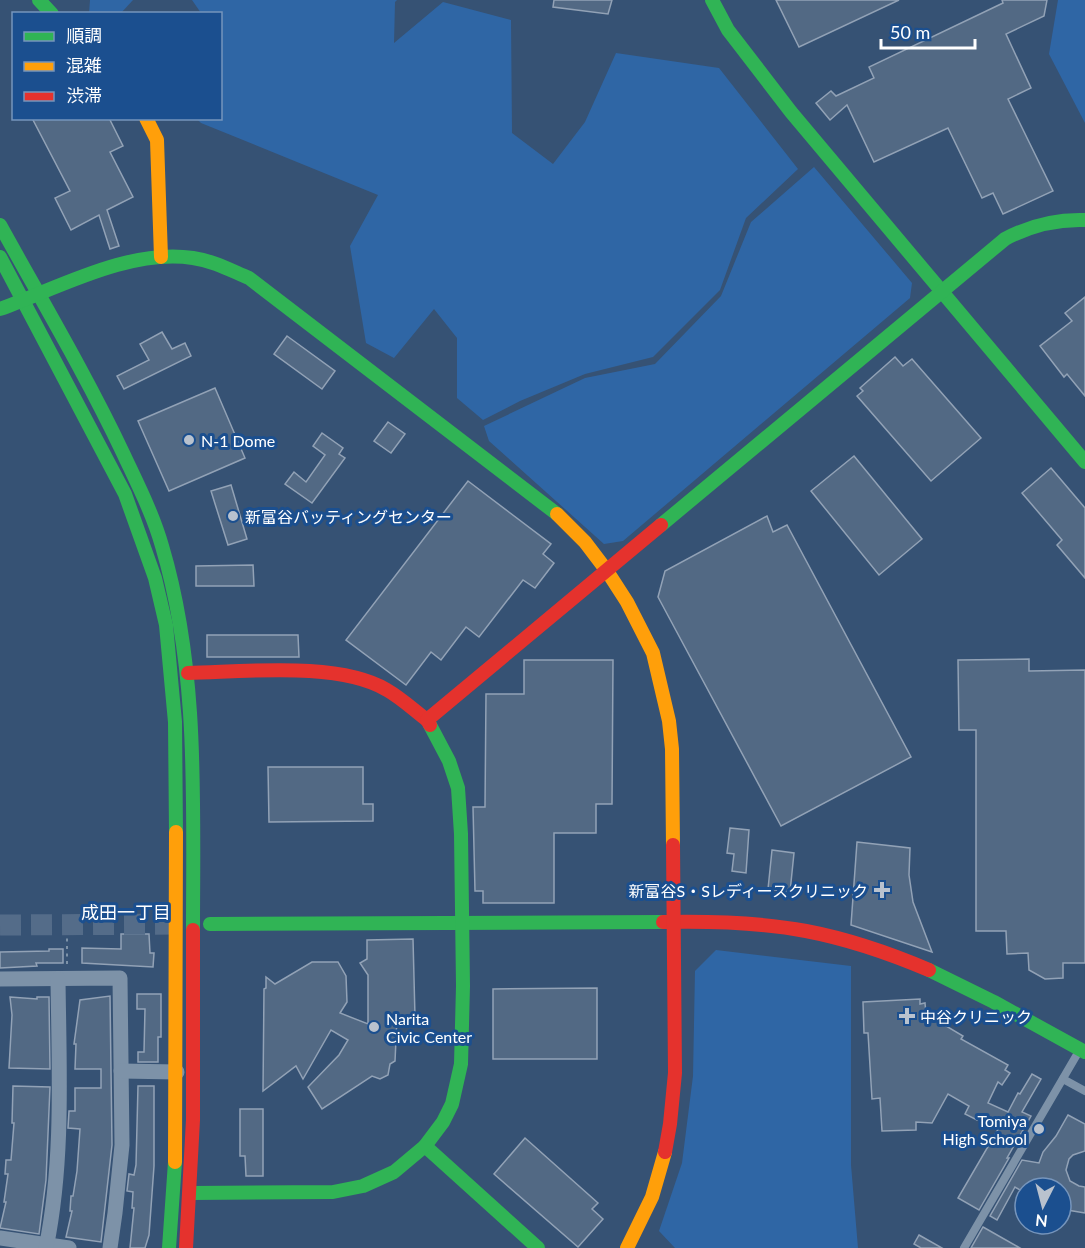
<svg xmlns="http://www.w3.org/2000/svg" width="1085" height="1248" font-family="Lato,'Noto Sans JP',sans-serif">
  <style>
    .green { fill: #2f66a5 }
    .building { fill: #526984; stroke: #92a2b6; stroke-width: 1.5 }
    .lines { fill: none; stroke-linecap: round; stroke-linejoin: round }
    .secondary-tunnel { stroke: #546c89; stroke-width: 21; stroke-dasharray: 21 10; stroke-linecap: butt }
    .path { stroke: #7d92a8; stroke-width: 2; stroke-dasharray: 3 4.5; stroke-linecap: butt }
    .lane { stroke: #7d92a8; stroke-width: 8 }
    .street { stroke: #7d92a8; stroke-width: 15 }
    .fast { stroke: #30b455; stroke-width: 14 }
    .slow { stroke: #ff9f0a; stroke-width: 14 }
    .jam { stroke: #e5322d; stroke-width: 14 }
    .poi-dot { fill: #b9c2ce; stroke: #1b4f8f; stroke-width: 2 }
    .labels { text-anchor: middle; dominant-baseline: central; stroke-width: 6; stroke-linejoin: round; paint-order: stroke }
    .poi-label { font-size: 16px; fill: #fff; stroke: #1b4f8f; text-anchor: start }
    .neighbourhood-label { font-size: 18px; fill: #fff; stroke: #1b4f8f }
  </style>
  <rect width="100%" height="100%" fill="#365274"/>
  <g class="green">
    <polygon points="90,0 133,0 121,13 89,14"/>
    <polygon points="192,0 397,0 395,2 394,43 443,2 511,20 512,133 553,164 585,122 616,53 719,68 798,169 746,218 720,290 653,357 585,374 520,401 483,420 457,398 457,338 434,309 394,358 366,343 350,246 378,195 201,123 197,119 220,118 220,14 201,13"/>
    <polygon points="1058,0 1085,0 1085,123 1049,54"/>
    <polygon points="814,167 912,283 910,298 623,541 604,544 489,441 484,426 585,378 655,364 721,296 751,222"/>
    <polygon points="716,950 851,966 851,1165 858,1248 675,1248 659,1231 682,1163 693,1076 695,971"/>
  </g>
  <g class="building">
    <polygon points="554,0 612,0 608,14 553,7"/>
    <polygon points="776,0 899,0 799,47"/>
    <polygon points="1002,0 1047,0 1044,16 1006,34 1031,88 1008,99 1053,191 1003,214 993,193 982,198 948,128 874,162 847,105 830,120 816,103 831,91 836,96 874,78 869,67 1003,3"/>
    <polygon points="32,118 109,118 123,146 110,152 133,197 107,210 119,246 110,249 99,215 71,230 55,198 70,191"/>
    <polygon points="1085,297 1085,396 1067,374 1064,377 1040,346 1072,321 1065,313"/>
    <polygon points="162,332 172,349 185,343 191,356 124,389 117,376 149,360 140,344"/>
    <polygon points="287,336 335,371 322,389 274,354"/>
    <polygon points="895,357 903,366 912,359 981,438 931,481 857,396 863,391 860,388"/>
    <polygon points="215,388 245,458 169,491 138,421"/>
    <polygon points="388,422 405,434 391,453 374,441"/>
    <polygon points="322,433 343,448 339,454 345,458 312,503 285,484 294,472 306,482 325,455 313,446"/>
    <polygon points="854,456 922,539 879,575 811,491"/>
    <polygon points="1051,468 1085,508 1085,578 1057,545 1062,540 1022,493"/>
    <polygon points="468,481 551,544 543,554 554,563 535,588 523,580 479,637 466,627 441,660 431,652 406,685 346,640"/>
    <polygon points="231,485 247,539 228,545 211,491"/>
    <polygon points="767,516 773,532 787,525 911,757 781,826 658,597 665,571"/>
    <polygon points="253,565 254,586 196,586 196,566"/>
    <polygon points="207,635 298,635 299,657 207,657"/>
    <polygon points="1029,659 1029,671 1085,670 1085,963 1063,963 1063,978 1045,979 1029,970 1028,953 1007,954 1006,931 976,931 976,730 959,730 958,660"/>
    <polygon points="524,660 613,660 612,804 596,804 596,833 554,833 554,903 483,903 483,891 475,891 473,807 485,807 486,694 524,694"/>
    <polygon points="268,767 363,767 363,804 373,804 373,821 269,822"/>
    <polygon points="730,828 749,830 746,873 732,871 734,854 727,853"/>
    <polygon points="857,842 910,848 909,875 913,902 932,952 851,925"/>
    <polygon points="772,850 794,853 790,892 768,889"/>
    <polygon points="121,934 149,934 150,953 154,953 153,967 82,963 82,948 121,949"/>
    <polygon points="413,939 415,1017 397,1018 395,1061 390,1064 388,1075 380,1079 372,1076 322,1109 308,1087 339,1055 348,1040 331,1030 303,1079 296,1066 263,1091 264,989 266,988 266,977 275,984 312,962 338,962 346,976 347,1002 340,1013 368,1024 368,975 360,963 367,959 367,940"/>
    <polygon points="49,949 63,949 63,963 36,963 37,966 0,968 0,952 49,951"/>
    <polygon points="597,988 597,1059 493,1059 493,989"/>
    <polygon points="137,994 161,994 161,1037 158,1037 158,1062 138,1062 138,1052 144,1052 145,1009 137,1009"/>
    <polygon points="110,996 112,1145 101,1242 66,1237 72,1211 70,1211 71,1196 73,1196 77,1171 80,1129 68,1128 69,1111 75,1111 75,1088 101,1088 101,1069 75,1069 76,1044 74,1044 80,1000"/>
    <polygon points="10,997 37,999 37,997 49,997 50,1069 9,1068 12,1015"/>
    <polygon points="920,999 920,1004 925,1003 926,1014 963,1036 961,1039 1008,1065 1005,1070 1010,1073 1002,1085 998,1082 988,1103 1008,1112 1018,1093 1020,1094 1032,1074 1041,1079 1022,1112 1031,1116 1007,1158 1009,1158 979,1210 958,1198 1000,1126 980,1115 977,1120 965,1114 969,1106 948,1094 932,1123 916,1122 916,1130 882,1131 880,1098 872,1099 868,1033 864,1033 863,1002"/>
    <polygon points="13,1086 50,1087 46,1180 39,1234 0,1228 6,1202 4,1202 8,1174 5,1174 6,1160 11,1160 14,1123 12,1123"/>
    <polygon points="138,1086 154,1086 154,1166 149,1235 145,1248 130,1248 134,1208 132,1208 133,1192 127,1191 129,1174 134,1175 136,1165"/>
    <polygon points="240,1109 263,1109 263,1176 246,1176 245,1156 240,1156"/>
    <polygon points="1068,1115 1085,1124 1085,1151 1073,1155 1069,1159 1066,1170 1070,1181 1079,1186 1085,1187 1085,1213 1067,1210 1061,1207 1061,1188 1025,1188 1025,1193 1015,1187 997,1220 990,1216 1022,1160 1039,1163 1043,1152 1056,1136"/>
    <polygon points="525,1138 598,1203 592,1209 603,1219 578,1247 494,1174"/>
    <polygon points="983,1227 1020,1248 971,1248"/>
    <polygon points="919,1235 942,1248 921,1248 914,1244"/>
  </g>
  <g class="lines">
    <polyline class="secondary-tunnel" points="0,925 194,924"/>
    <polyline class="path" points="67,964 67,937"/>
    <g class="lane">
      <polyline points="1063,1079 1085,1091"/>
      <polyline points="964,1248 1079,1051"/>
    </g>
    <g class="street">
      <polyline points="0,979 120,978 122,1145 115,1213 110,1248"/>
      <polyline points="121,1071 177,1072"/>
      <polyline points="0,1238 69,1248"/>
      <path d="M46,1248C64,1160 59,1068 58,979"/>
    </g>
    <g class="fast">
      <polyline points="39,0 52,14"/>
      <polyline points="712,0 728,30 791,112 1085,462"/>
      <path d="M0,225C42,301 86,375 123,453C137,483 153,514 162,546C199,670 193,802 193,930"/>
      <polyline points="0,257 125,494 155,578 166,625 175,722 176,832"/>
      <path d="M0,309C58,288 130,248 193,258C214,261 230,270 249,278L557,514"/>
      <path d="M661,525L1005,239C1031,225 1056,219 1085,220"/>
      <polyline points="210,924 663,922"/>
      <polyline points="929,970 994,1002 1085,1052"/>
      <polyline points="425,1146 538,1248"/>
      <polyline points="191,1193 333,1192 363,1186 394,1172 425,1146 443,1122 452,1104 461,1064 463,986 461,834 458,788 449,761 430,725"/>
      <polyline points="169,1248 175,1162"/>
    </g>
    <g class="slow">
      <polyline points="146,118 157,140 161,257"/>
      <polyline points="557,514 585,542 607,571 627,602 653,653 669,721 672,749 673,845"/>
      <polyline points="175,1162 176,832"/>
      <polyline points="627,1248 652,1197 665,1152"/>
    </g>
    <g class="jam">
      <path d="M188,673C243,672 339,661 387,690C401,698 414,710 427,720L430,725"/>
      <polyline points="427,720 661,525"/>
      <path d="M663,922C711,921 759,922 806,931C848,939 889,953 929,970"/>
      <polyline points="665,1152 670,1124 675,1073 673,845"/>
      <polyline points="186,1248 193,1120 193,930"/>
    </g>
  </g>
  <g class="poi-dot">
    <circle cx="189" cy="440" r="6"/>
    <circle cx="233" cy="516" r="6"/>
    <path d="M879 881h6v6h6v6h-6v6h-6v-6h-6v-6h6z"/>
    <path d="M904 1007h6v6h6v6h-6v6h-6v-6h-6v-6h6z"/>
    <circle cx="374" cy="1027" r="6"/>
    <circle cx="1039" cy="1129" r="6"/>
  </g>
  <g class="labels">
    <g class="poi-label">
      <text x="201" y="440">N-1 Dome</text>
      <text x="245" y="516">新富谷バッティングセンター</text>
      <text x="868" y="890" text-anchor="end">新富谷S・Sレディースクリニック</text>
      <text x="920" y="1016">中谷クリニック</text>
      <text x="386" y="1018">Narita<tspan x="386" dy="18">Civic Center</tspan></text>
      <text x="1027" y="1120" text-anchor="end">Tomiya<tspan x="1027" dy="18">High School</tspan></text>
    </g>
    <g class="neighbourhood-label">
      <text x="126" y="912">成田一丁目</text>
    </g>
  </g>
  <rect x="12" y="12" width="210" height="108" fill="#1b4f8f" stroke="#7695bc" stroke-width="1.5"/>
  <rect x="24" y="32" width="30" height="9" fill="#30b455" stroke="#7695bc" stroke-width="1.5"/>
  <text x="66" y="42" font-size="18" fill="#ffffff">順調</text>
  <rect x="24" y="62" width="30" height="9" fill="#ff9f0a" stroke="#7695bc" stroke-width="1.5"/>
  <text x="66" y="72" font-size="18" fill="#ffffff">混雑</text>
  <rect x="24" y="92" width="30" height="9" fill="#e5322d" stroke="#7695bc" stroke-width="1.5"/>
  <text x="66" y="102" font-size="18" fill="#ffffff">渋滞</text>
  <g transform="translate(1043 1206) rotate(186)"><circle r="28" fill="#1b4f8f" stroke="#7695bc" stroke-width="1.5"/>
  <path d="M0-4.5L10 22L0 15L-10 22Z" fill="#b9c2ce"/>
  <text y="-9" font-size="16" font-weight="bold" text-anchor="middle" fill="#ffffff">N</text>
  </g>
  <path d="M881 39v9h94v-9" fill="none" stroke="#ffffff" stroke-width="3"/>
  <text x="890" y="39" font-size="18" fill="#ffffff" stroke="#1b4f8f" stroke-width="4.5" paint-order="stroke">50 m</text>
</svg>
